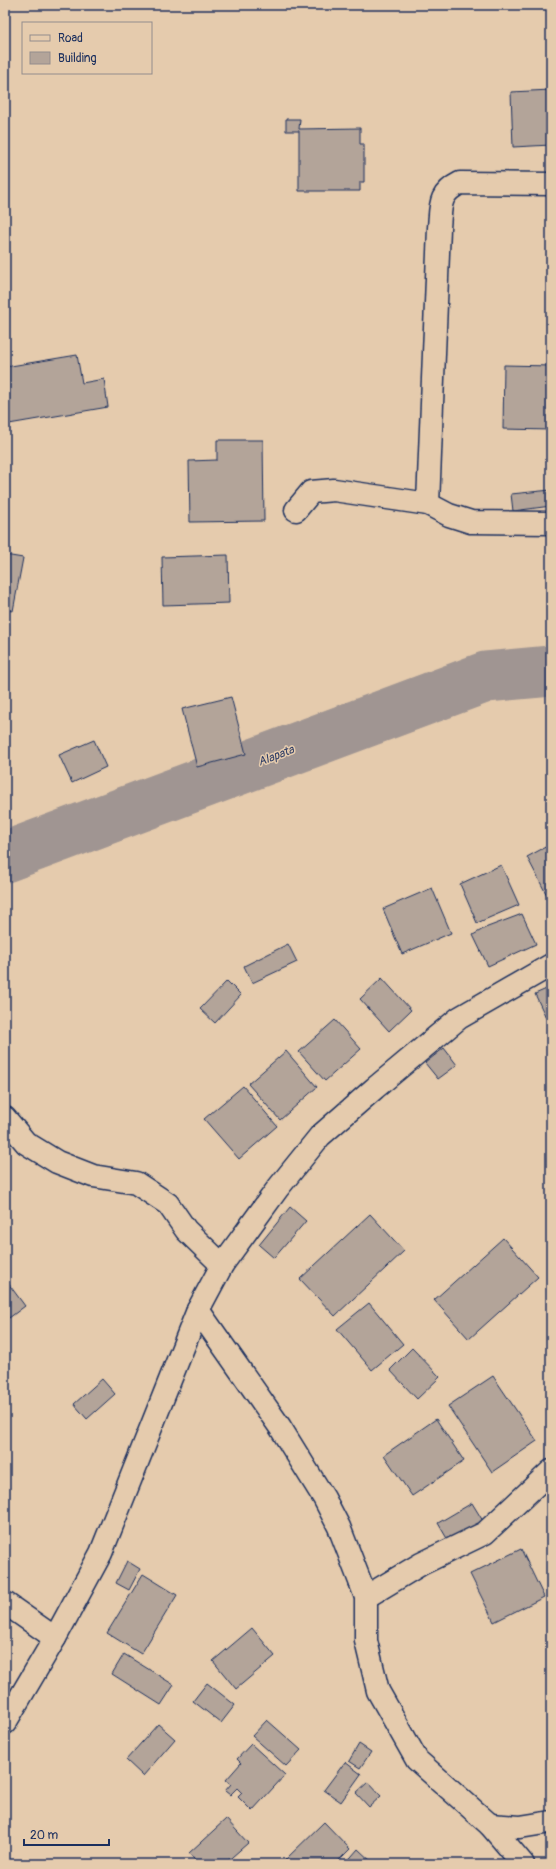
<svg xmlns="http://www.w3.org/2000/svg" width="556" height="1869" font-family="Pangolin,sans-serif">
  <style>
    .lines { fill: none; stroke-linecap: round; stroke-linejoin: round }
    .river { stroke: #a09592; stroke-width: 51 }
    .building { fill: #b3a499; stroke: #1b2f5e }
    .minor-casing { stroke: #1b2f5e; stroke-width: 25 }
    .minor { stroke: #e5cbad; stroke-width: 22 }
    .labels { text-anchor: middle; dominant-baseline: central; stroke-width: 3; stroke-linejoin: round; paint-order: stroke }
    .water-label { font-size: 12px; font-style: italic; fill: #2f3e66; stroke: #e5cbad }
  </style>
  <rect width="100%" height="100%" fill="#e5cbad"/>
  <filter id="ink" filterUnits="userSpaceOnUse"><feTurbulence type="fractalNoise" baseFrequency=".025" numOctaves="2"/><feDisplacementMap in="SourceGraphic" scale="8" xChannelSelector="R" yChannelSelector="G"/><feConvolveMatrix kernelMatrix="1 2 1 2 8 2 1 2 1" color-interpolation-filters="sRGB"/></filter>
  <g filter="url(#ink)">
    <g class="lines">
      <polyline class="river" points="5,857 486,677 551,671"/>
    </g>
    <g class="building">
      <polygon points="551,90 551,145 513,147 511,92"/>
      <polygon points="286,119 300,119 299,129 360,128 360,144 364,144 364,182 360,182 360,191 299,191 299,131 286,131"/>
      <polygon points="77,355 82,383 104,379 108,407 9,424 5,396 5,367"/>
      <polygon points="504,365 551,366 551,430 503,429"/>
      <polygon points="217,440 263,440 264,521 190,522 189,461 217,460"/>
      <polygon points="551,490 551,506 513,511 511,494"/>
      <polygon points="5,555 23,558 13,611 5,610"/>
      <polygon points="228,555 229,603 163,605 162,557"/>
      <polygon points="231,697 246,754 197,767 182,709"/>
      <polygon points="94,740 106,767 72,783 59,755"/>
      <polygon points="551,844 551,903 527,857"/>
      <polygon points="501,865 519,905 477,923 460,884"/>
      <polygon points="432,888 451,933 402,954 383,909"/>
      <polygon points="522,914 536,944 488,966 473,935 485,928"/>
      <polygon points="288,944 297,962 252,983 244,966"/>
      <polygon points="382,978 411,1010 389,1031 360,999"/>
      <polygon points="227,981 241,995 215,1023 200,1009"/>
      <polygon points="551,987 551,1026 550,1026 535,994"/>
      <polygon points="335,1020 361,1049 325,1081 299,1052"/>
      <polygon points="444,1048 457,1065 438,1079 425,1063"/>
      <polygon points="286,1051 317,1087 280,1120 248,1084"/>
      <polygon points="243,1086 277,1126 239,1159 204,1119"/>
      <polygon points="290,1207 306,1221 274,1258 259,1245"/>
      <polygon points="370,1214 404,1251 335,1316 300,1279"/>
      <polygon points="503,1238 538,1277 469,1339 434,1300"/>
      <polygon points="5,1279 25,1306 9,1318 5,1312"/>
      <polygon points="369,1303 403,1344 372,1370 337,1329"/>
      <polygon points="412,1348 440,1377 417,1399 390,1370"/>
      <polygon points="493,1376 537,1441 492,1472 448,1406"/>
      <polygon points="102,1379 115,1394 87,1419 74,1404"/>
      <polygon points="436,1419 464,1461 412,1496 384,1455"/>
      <polygon points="472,1503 483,1521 449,1542 438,1523"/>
      <polygon points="521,1549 544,1597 494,1622 470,1574"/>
      <polygon points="127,1561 140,1569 129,1590 116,1583"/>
      <polygon points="143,1574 177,1595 141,1654 107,1633"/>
      <polygon points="252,1628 275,1656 236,1689 213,1661"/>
      <polygon points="124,1654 174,1685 161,1705 112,1674"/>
      <polygon points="207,1683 235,1705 221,1723 193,1701"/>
      <polygon points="267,1720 301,1750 286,1766 252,1736"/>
      <polygon points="158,1724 175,1739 143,1776 126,1760"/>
      <polygon points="251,1744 285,1775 252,1811 238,1797 242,1793 237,1788 230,1795 225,1791 231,1784 226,1780 241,1763 237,1759"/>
      <polygon points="359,1744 371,1752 360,1768 349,1761"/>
      <polygon points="345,1762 361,1774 341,1802 324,1790"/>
      <polygon points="368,1782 381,1796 369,1807 356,1793"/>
      <polygon points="226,1819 248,1843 224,1864 198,1864 189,1853"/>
      <polygon points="324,1822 350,1849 335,1864 288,1864 285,1860"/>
      <polygon points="358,1849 374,1864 345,1864"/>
    </g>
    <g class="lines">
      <defs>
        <g id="minor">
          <path d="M428,504L439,228C441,206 438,194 460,183L551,184"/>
          <polyline points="296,510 311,492 334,490 428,504 449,515 471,522 551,523"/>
          <polyline points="5,1118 26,1143 57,1162 93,1176 136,1183 168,1204 186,1230 222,1265"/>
          <polyline points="198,1310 280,1427 324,1498 339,1527 366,1597 366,1641 378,1691 417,1760 490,1825 523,1864"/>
          <polyline points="366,1597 421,1564 485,1533 551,1471"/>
          <polyline points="5,1603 55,1638"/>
          <polyline points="5,1723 55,1638 101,1553 198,1310 222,1265 278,1188 320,1136 375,1088 459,1018 551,965"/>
          <polyline points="490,1825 520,1827 551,1822"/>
        </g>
      </defs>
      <use href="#minor" class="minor-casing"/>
      <use href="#minor" class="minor"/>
    </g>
  </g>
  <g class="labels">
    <g class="water-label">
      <text transform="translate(276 756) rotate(-21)">Alapata</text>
    </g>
  </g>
  <rect width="556" height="1869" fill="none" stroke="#e5cbad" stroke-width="20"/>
  <rect x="10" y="10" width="536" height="1849" fill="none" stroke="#1b2f5e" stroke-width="1.5" filter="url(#ink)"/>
  <rect x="22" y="22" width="130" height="52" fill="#e5cbad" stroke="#948d8d"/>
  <rect x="30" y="35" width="20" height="6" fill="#e5cbad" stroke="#948d8d"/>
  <text x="58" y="42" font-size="12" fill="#1b2f5e">Road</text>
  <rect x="30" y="52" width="20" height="12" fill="#b3a499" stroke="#948d8d"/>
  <text x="58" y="62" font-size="12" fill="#1b2f5e">Building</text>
  <path d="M24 1839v6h85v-6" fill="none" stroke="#1b2f5e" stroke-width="2"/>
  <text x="30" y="1839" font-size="12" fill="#1b2f5e" stroke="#e5cbad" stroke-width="3" paint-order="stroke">20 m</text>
</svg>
